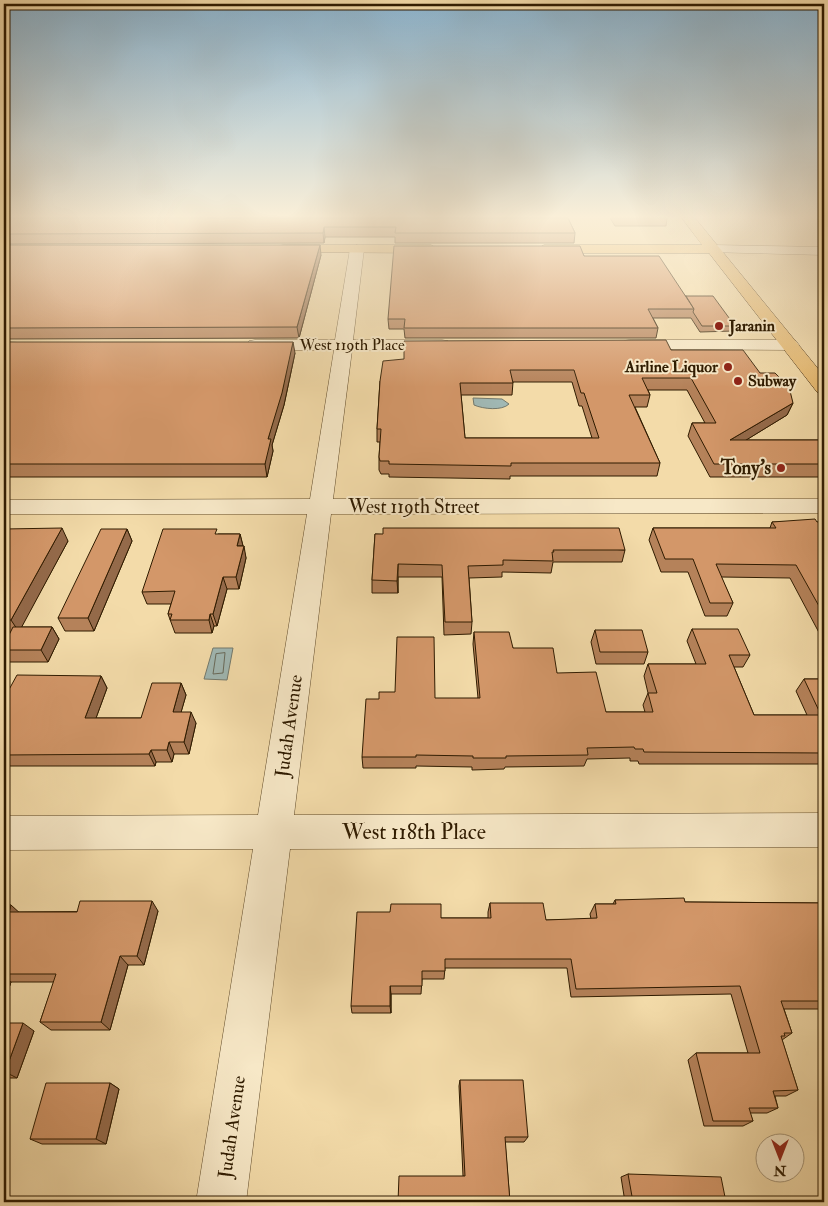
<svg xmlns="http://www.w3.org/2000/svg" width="828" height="1206" font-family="'IM FELL Double Pica',serif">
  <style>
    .water { fill: #a0b8b4; stroke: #73796c }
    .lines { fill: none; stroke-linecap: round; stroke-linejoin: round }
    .shore { stroke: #686a5a; stroke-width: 1 }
    .minor-casing { stroke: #604b2a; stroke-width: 1 }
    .major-casing { stroke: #2f1b00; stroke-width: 1 }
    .minor { fill: #f7e8c7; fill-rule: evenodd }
    .major { fill: #eabe74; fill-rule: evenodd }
    .wall { fill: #b5825a; stroke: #2f1b00; fill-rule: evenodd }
    .shaded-wall { fill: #946a4a; stroke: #2f1b00 }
    .building { fill: #d39769; stroke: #2f1b00; fill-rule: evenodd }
    .poi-dot { fill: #8f2418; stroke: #f7e8c7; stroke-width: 2 }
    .labels { text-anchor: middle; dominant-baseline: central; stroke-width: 4; stroke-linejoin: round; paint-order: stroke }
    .far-poi-label { font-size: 16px; font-weight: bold; fill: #2f1b00; stroke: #f7e8c7; text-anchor: start }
    .far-street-label { font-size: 16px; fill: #2f1b00; stroke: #f7e8c7 }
    .poi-label { font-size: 19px; font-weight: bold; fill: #2f1b00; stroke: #f7e8c7; text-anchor: end }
    .street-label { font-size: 19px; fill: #2f1b00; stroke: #f7e8c7 }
    .near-street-label { font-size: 22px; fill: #2f1b00; stroke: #f7e8c7 }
  </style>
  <rect width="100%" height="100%" fill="#f3dba9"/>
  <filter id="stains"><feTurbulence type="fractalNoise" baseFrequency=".004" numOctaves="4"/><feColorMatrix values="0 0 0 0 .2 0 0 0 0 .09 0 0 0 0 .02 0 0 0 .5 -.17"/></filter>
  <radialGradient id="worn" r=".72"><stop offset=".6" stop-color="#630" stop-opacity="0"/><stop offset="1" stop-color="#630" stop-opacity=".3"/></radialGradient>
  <g class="water">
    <path d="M473,398L502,399L509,404C502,411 483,409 474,405Z"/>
    <polygon points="213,648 233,648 227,680 204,679"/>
  </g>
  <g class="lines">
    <polygon class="shore" points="225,653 223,673 213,674 216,654"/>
    <defs>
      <g id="minor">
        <polygon points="357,245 364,249 353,340 442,340 448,341 451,345 448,349 442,350 352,350 333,499 824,499 824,513 331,514 294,815 824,813 824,847 290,849 246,1202 196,1202 253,849 4,850 4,816 258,815 307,514 4,514 4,500 310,499 334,350 255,350 249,349 246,345 249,341 255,340 335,340 350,249"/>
        <polygon points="713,245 824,247 824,255 708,252 706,249 708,246"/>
        <polygon points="630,340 790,340 796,341 799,345 796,349 790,350 624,349 621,345 624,341"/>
      </g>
      <g id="major">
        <polygon points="682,218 695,218 824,376 824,394 817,392 709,253 544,253 537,249 544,245 702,245"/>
        <polygon points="284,245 431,245 438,249 431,253 279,252 277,249 279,246"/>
      </g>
    </defs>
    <use href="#minor" class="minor-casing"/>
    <use href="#major" class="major-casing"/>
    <use href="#minor" class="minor"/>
    <use href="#major" class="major"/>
  </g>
  <g class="wall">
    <polygon points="4,218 568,218 575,233 574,243 395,243 395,237 325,237 324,243 4,244"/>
    <polygon points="610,218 667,218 666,226 615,226"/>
    <polygon points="4,245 321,255 299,338 4,339"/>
    <polygon points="584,256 686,296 735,326 734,331 700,332 691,318 653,318 658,328 656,338 405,338 404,329 389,329 388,319"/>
    <polygon points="4,342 295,353 284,405 272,445 273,451 267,477 4,477"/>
    <path d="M671,350L760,373L793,403L787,415L746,440H824V477H710L688,436L692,423H705L687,390H648L650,395L647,407H635L660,463L657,476H510V479L389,477V474H381L379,470V457L380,442H377V429L380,381ZM513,382H572L579,406H582L592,438H465L461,395H512Z"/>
    <polygon points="772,522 824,522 824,642 790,578 721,577 733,603 727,616 705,616 688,572 661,572 649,540 653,528 770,528"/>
    <polygon points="4,529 68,541 21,627 52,627 59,639 48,662 9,662 4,655 4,645 11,632 4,632"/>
    <polygon points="127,529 132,541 94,631 65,631 58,618"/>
    <polygon points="218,534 240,534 246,558 239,589 227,589 217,626 214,626 212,633 175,633 168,614 171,604 147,604 142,592"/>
    <polygon points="375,534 625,550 622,562 553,562 551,573 502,572 502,577 469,578 472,622 471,634 444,635 442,577 398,577 398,593 372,593 372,580"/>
    <polygon points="692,629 750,655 743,667 734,667 754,715 807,715 796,691 804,679 824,679 824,764 639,764 638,761 630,761 630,758 587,759 584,766 505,767 504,769 472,770 472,767 416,766 416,768 363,768 362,757 478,698 473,644 474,632 513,648 557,673 606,712 645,712 643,705 648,693 644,676 648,664 696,664 687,641"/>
    <polygon points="595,630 648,652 644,664 596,664 591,642"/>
    <polygon points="101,676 107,688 96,718 141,718 181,683 186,695 181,712 196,723 189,754 174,754 172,762 156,762 155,766 4,766 4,695"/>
    <polygon points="615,900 685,902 824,903 824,1009 784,1009 792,1033 782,1040 798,1090 786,1096 775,1096 778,1108 767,1113 750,1113 753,1121 743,1126 704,1126 688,1060 696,1053 748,1053 731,994 571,997 567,968 445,968 444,979 422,979 421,994 391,994 391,1013 352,1013 351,1006 441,918 488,918 488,912 490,903 546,920 591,919 590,914 595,904 613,904"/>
    <polygon points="4,905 11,905 18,912 158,911 144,965 128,965 110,1030 51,1030 40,1022 54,982 11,982 4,1003"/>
    <polygon points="4,1023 34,1031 17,1078 4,1078"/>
    <polygon points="460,1080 528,1137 524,1142 505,1142 510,1202 463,1176 459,1086"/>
    <polygon points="110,1083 119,1089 106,1144 42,1144 30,1139"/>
    <polygon points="628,1174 726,1202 625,1202 621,1177"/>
  </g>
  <g class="shaded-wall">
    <polygon points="324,227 325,237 324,243 323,233"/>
    <polygon points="320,245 321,255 299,338 297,327"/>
    <polygon points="293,342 295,353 284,405 272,445 273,451 267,477 265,464 268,439"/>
    <polygon points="793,403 787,415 725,453 730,440"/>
    <polygon points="62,528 68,541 19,632 11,620"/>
    <polygon points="127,529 132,541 94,631 88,618"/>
    <polygon points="240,534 243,546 237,546"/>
    <polygon points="244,546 246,558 239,589 236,577"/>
    <polygon points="398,564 398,593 397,581"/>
    <polygon points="223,577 227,589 217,626 213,614"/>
    <polygon points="210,614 214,626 212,633 209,620"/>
    <polygon points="52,627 59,639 48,662 41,650"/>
    <polygon points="101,676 107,688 92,729 85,718"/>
    <polygon points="181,683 186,695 178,723 173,712"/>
    <polygon points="191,712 196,723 189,754 184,742"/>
    <polygon points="169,742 174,754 172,762 167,750"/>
    <polygon points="151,750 156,762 155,766 149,754"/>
    <polygon points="152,901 158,911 144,965 137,956"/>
    <polygon points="11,905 22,915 9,912"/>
    <polygon points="120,956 128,965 110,1030 101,1022"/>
    <polygon points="4,976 11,982 4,1003"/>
    <polygon points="390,986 391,994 391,1013 390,1006"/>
    <polygon points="23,1023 34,1031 17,1078 5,1072"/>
    <polygon points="110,1083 119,1089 106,1144 96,1139"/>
  </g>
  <g class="building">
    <polygon points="4,218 568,218 575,233 395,233 396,227 324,227 323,233 4,234"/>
    <polygon points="4,245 320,245 297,327 4,328"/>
    <polygon points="394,246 580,246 584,256 659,256 694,309 648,309 658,328 404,328 405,319 388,319"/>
    <polygon points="686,296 713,296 735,326 702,326 693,312 694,309"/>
    <path d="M666,340L671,350H743L760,373H775L789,387L793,403L730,440H824V464H714L692,423H716L691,378H642L650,395H629L660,463H511V466L389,464V461H380L379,457L381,429H377L380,381L383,361L404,359V341ZM510,370H574L581,393H584L599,438H465L460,383H513Z"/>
    <polygon points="4,342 293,342 282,393 268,439 271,439 265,464 4,464"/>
    <polygon points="815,519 817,522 824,522 824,615 796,565 716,564 733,603 710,603 693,559 665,559 653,528 776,528 772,522"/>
    <polygon points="62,528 11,620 4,620 4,529"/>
    <polygon points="383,528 619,528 625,550 553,550 554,552 552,552 553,561 503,560 503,565 468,566 472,622 445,622 442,565 398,564 397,581 372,580 375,534 383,534"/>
    <polygon points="101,529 127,529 88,618 58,618"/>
    <polygon points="163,529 217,529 215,534 240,534 237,546 244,546 236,577 223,577 213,614 210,614 209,620 170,620 172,614 168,614 175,591 142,592"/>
    <polygon points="13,627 52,627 41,650 4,650 4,645"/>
    <polygon points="692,629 738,629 750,655 729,655 754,715 821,715 804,679 824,679 824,753 644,752 643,749 635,749 634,747 587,748 588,755 506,756 506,758 473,758 473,756 416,755 416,757 362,757 366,699 379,699 379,692 395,692 397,637 434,637 435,698 480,698 474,632 509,632 513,648 553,648 557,673 596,672 606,712 653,712 648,693 657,693 648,664 706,664"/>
    <polygon points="595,630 642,630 648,652 600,652"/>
    <polygon points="17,675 101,676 85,718 141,718 152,683 181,683 173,712 191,712 184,742 169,742 167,750 151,750 149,754 4,755 4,695 6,695"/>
    <polygon points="684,898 685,902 824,903 824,957 821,957 824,966 824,1001 781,1001 792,1033 784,1033 785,1036 781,1036 798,1090 773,1091 778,1108 749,1108 753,1121 713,1121 696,1053 760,1053 740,986 576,989 571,959 445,959 445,971 422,971 422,986 390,986 390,1006 351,1006 357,912 390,912 391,904 441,904 441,918 491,918 490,903 543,903 546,920 597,918 595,904 616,904 615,900"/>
    <polygon points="80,901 152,901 137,956 120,956 101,1022 40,1022 56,974 4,974 4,905 11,905 9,912 77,912"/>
    <polygon points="4,1023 23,1023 5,1072 4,1072"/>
    <polygon points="460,1080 523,1080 528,1137 505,1137 510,1202 398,1202 399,1176 465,1176"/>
    <polygon points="46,1083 110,1083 96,1139 30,1139"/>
    <polygon points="628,1174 721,1177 726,1202 633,1202"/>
  </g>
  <linearGradient id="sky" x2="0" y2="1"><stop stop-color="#8bb6d3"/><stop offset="0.56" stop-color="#faefd8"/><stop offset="1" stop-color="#faefd8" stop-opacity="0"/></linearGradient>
  <rect width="828" height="387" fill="url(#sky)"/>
  <g class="poi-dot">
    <circle cx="719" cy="326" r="5"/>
    <circle cx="728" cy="367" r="5"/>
    <circle cx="738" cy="381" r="5"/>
    <circle cx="781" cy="468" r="5"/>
  </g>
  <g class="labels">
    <g class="far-poi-label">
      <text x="729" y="326">Jaranin</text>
      <text x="718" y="367" text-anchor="end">Airline Liquor</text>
      <text x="748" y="381">Subway</text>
    </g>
    <g class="far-street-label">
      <text x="352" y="345">West 119th Place</text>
    </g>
    <g class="poi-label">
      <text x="771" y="468">Tony's</text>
    </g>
    <g class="street-label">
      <text x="414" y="507">West 119th Street</text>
      <text transform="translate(289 726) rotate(-82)">Judah Avenue</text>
      <text transform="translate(232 1127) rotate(-82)">Judah Avenue</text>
    </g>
    <g class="near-street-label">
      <text x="414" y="832">West 118th Place</text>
    </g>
  </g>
  <rect width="828" height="1206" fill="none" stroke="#f3dba9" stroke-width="20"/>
  <rect x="5" y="5" width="818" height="1196" fill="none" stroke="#2f1b00" stroke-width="2.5"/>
  <rect x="10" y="10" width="808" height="1186" fill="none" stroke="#2f1b00"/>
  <g transform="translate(780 1158) rotate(180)"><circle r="24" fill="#f7e8c7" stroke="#a79677"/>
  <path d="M0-4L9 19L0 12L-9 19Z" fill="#8f2418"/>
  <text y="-8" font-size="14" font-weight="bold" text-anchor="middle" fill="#2f1b00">N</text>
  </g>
  <rect width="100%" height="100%" filter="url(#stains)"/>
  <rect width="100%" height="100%" fill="url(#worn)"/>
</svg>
